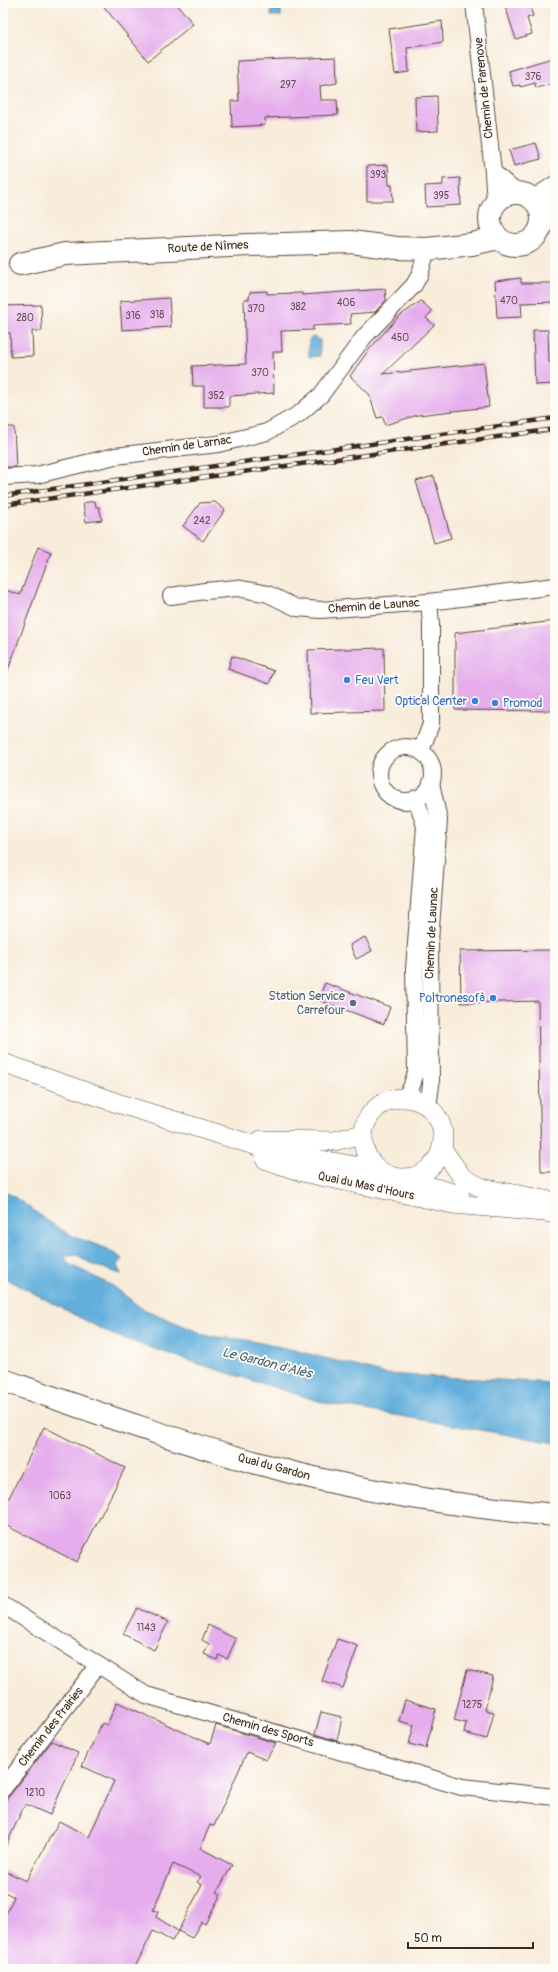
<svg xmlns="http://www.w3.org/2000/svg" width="558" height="1972" font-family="Pangolin,sans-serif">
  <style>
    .water { fill: #62afdc; stroke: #4e6c7d }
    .building { fill: #e5adec; fill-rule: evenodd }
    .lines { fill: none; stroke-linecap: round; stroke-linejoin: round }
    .minor-casing { stroke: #57473a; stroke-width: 18 }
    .tertiary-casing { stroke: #57473a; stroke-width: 20 }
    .secondary-casing { stroke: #57473a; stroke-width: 24 }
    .minor { stroke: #fff; stroke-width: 16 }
    .tertiary { stroke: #fff; stroke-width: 19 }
    .secondary { stroke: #fff; stroke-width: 22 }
    .rail-casing { stroke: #3b2a1e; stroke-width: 4.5 }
    .rail { stroke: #fdfcf7; stroke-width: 3; stroke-dasharray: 9; stroke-linecap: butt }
    .shop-dot { fill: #3f7fe0; stroke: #fdfcf7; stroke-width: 1.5 }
    .service-dot { fill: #5c6f8a; stroke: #fdfcf7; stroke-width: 1.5 }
    .labels { text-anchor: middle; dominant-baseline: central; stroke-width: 3.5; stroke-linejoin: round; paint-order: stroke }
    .number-label { font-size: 10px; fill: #664b52 }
    .street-label { font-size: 12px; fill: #3b2a1e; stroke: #fdfcf7 }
    .shop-label { font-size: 12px; fill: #366cbe; stroke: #fdfcf7; text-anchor: start }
    .service-label { font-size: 12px; fill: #4e5e75; stroke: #fdfcf7; text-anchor: end }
    .water-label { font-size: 13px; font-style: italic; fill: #4b5f6a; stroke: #fdfcf7 }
  </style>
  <rect width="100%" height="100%" fill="#fdfcf7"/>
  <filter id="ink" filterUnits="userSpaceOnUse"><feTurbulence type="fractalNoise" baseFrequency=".025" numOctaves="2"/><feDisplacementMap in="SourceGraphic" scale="8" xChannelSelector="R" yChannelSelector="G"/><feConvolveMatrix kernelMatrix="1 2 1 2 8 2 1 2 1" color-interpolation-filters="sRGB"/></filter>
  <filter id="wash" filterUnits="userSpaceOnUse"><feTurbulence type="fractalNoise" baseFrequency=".012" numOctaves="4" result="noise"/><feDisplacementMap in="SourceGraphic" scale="16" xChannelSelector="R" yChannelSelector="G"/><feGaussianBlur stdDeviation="0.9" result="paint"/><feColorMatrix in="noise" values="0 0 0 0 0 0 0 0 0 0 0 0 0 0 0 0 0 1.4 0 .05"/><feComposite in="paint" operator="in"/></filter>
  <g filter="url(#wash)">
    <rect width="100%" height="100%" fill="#f8ecda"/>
    <g class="water">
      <rect x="271" y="3" width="10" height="13"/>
      <polygon points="313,337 320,340 320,356 309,357 309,340"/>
      <path d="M3,1190C28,1204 49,1225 75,1237C91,1244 109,1246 122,1259L118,1265L121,1274L93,1265L76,1254L64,1256L69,1264L113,1286L141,1308L208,1336L247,1340L290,1349L386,1374L555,1383V1443L325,1403L196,1363L111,1334L3,1277Z"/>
    </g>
    <g id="blocks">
      <g class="building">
        <polygon points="101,3 176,3 193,24 148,61"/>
        <polygon points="515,3 529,3 533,16 527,18 532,34 516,39 505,6"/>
        <polygon points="442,21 443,42 407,48 409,72 395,74 389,29"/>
        <polygon points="336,57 337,83 320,86 321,100 337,100 338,115 265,118 265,125 232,127 231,101 239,101 237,61"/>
        <polygon points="552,58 555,70 555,83 536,88 535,83 520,87 520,85 513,86 509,71"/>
        <polygon points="437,96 438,131 416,132 415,97"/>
        <polygon points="536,143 541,159 514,166 509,150"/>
        <polygon points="388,165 389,185 392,185 393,201 367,201 367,166"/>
        <polygon points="460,178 461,205 426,207 425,186 443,185 443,179"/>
        <polygon points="521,278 521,283 555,283 555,302 521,303 522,317 497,318 495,281"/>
        <polygon points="385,289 386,300 375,312 350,314 351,324 313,326 313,330 281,331 282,352 273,352 274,393 229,396 229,407 204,407 204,386 193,386 192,366 246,364 244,299 249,299 250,292 267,291 267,294 302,293 302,295"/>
        <polygon points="169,298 171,327 122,330 120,301"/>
        <polygon points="421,301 432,311 426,318 434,325 383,374 484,363 489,407 418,415 385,425 383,417 377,418 369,394 350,376 368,351 398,317"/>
        <polygon points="41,305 42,331 32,331 33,356 11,357 10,333 3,333 3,306"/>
        <polygon points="533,330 548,330 549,362 555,362 555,384 535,385"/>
        <polygon points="3,427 14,427 16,467 3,467"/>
        <polygon points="434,476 451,538 434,543 416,481"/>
        <polygon points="95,501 96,507 99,507 102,520 86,522 83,503"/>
        <polygon points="215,502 225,510 203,541 183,526 200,503"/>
        <polygon points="38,547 51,552 5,678 3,678 3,589 20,595"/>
        <polygon points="555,621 555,711 455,710 455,633"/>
        <polygon points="384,648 385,711 310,713 308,650"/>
        <polygon points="232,656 274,671 269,684 228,669"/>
        <polygon points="365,937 372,951 356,959 350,945"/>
        <polygon points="555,950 555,1172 541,1172 538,1001 461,1003 460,951"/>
        <polygon points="325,983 390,1007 384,1024 318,1000"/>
        <polygon points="44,1427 125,1468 77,1562 3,1524 3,1510"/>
        <polygon points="137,1608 168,1622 154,1650 123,1634"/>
        <polygon points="208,1625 236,1639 227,1659 219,1655 217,1660 204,1654 209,1644 202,1640"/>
        <polygon points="337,1639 358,1646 343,1688 322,1681"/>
        <polygon points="467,1670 493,1676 485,1710 494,1712 487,1739 464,1733 466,1723 454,1720"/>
        <polygon points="405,1700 436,1709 426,1748 409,1744 414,1725 399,1721"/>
        <path d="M117,1702L210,1744L216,1725L276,1743L266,1760L247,1752L214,1826L210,1825L200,1848L232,1865L217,1892L221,1894L205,1924L201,1922L192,1938L178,1931L172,1941L153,1931L134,1969H3V1920L14,1897L3,1891V1870L26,1881L59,1821L89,1837L114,1781L82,1766L102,1723L107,1725ZM173,1864L201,1877L197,1882L202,1885L178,1931L156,1917L158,1912L153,1910Z"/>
        <polygon points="321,1712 342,1717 337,1741 315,1734"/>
        <polygon points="52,1741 78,1753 50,1815 25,1804 3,1852 3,1804"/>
      </g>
    </g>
  </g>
  <g filter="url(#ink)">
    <use href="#blocks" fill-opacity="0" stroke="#57473a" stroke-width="1"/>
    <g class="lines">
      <defs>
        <g id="minor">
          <polyline points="474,3 493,172 495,204"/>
          <polyline points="493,172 518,194"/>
          <polyline points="532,199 555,184"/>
          <polyline points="541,211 555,189"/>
          <polyline points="3,477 37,475 115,456 218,444 267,432 299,414 321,395 364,337 414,285 420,274 427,249"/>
          <polyline points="171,596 205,591 237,588 268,594 297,608 321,610 429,602 431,623 431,724 421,751"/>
          <polyline points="429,602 555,586"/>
          <circle cx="406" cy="774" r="27"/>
          <polyline points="404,1098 411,1088 416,1072 414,969 425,826 416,798"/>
          <polyline points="428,1107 431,1085 430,941 439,820 431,783"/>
          <polyline points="3,1605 146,1695 462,1787 555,1797"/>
          <polyline points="3,1789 98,1665"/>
        </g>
        <g id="tertiary">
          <polyline points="3,1063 120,1104 277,1152 378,1170"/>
          <circle cx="403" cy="1138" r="40"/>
          <polyline points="261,1140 334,1141 363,1134"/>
          <polyline points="442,1149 463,1178 482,1188 555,1202"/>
          <polyline points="265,1159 302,1172 453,1204 555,1213"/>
          <polyline points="403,1179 460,1195"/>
        </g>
        <g id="secondary">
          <circle cx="516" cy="219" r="26"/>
          <polyline points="20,264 65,254 249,245 351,242 397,248 427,249 472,244 498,238"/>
          <path d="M3,1380C89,1410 176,1441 264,1465C359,1492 457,1506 555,1515"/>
        </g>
      </defs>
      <use href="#minor" class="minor-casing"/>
      <use href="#tertiary" class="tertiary-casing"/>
      <use href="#secondary" class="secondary-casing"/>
      <use href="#minor" class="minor"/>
      <use href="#tertiary" class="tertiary"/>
      <use href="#secondary" class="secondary"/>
      <defs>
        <g id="rail">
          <polyline points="3,496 555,418"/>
          <polyline points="3,505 555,429"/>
        </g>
      </defs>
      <use href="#rail" class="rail-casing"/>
      <use href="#rail" class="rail"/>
    </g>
  </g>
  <g class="shop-dot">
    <circle cx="347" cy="680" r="4"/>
    <circle cx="475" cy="701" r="4"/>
    <circle cx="495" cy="703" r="4"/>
    <circle cx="493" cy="998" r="4"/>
  </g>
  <circle class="service-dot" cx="353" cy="1003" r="4"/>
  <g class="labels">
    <g class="number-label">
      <text x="533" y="77">376</text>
      <text x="288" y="85">297</text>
      <text x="378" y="175">393</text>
      <text x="441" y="196">395</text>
      <text x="509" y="301">470</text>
      <text x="346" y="303">406</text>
      <text x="298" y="307">382</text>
      <text x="256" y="309">370</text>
      <text x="157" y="315">318</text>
      <text x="133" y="316">316</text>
      <text x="25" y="318">280</text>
      <text x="400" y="338">450</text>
      <text x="260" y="373">370</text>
      <text x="216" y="396">352</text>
      <text x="202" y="521">242</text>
      <text x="60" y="1496">1063</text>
      <text x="146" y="1628">1143</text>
      <text x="472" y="1705">1275</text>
      <text x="35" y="1793">1210</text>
    </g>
    <g class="street-label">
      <text transform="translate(484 88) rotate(-96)">Chemin de Parenove</text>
      <text transform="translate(208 247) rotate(-3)">Route de Nîmes</text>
      <text transform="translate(187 446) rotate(-8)">Chemin de Larnac</text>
      <text transform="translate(374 606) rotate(-4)">Chemin de Launac</text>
      <text transform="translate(432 933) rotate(-87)">Chemin de Launac</text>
      <text transform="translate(366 1186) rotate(12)">Quai du Mas d'Hours</text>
      <text transform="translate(274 1467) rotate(15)">Quai du Gardon</text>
      <text transform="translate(51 1727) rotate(-52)">Chemin des Prairies</text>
      <text transform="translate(268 1730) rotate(16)">Chemin des Sports</text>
    </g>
    <g class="shop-label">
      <text x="355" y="680">Feu Vert</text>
      <text x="467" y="701" text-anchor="end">Optical Center</text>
      <text x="503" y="703">Promod</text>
      <text x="485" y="998" text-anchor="end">Poltronesofà</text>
    </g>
    <g class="service-label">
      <text x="345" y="996">Station Service<tspan x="345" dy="14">Carrefour</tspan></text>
    </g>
    <g class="water-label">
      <text transform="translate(267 1363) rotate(14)">Le Gardon d'Alès</text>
    </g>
  </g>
  <rect width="558" height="1972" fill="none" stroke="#fdfcf7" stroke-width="16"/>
  <path d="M408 1942v6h125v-6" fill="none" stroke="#3b2a1e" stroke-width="2"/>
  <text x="414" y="1942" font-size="12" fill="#3b2a1e" stroke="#fdfcf7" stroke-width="3" paint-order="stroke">50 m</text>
</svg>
